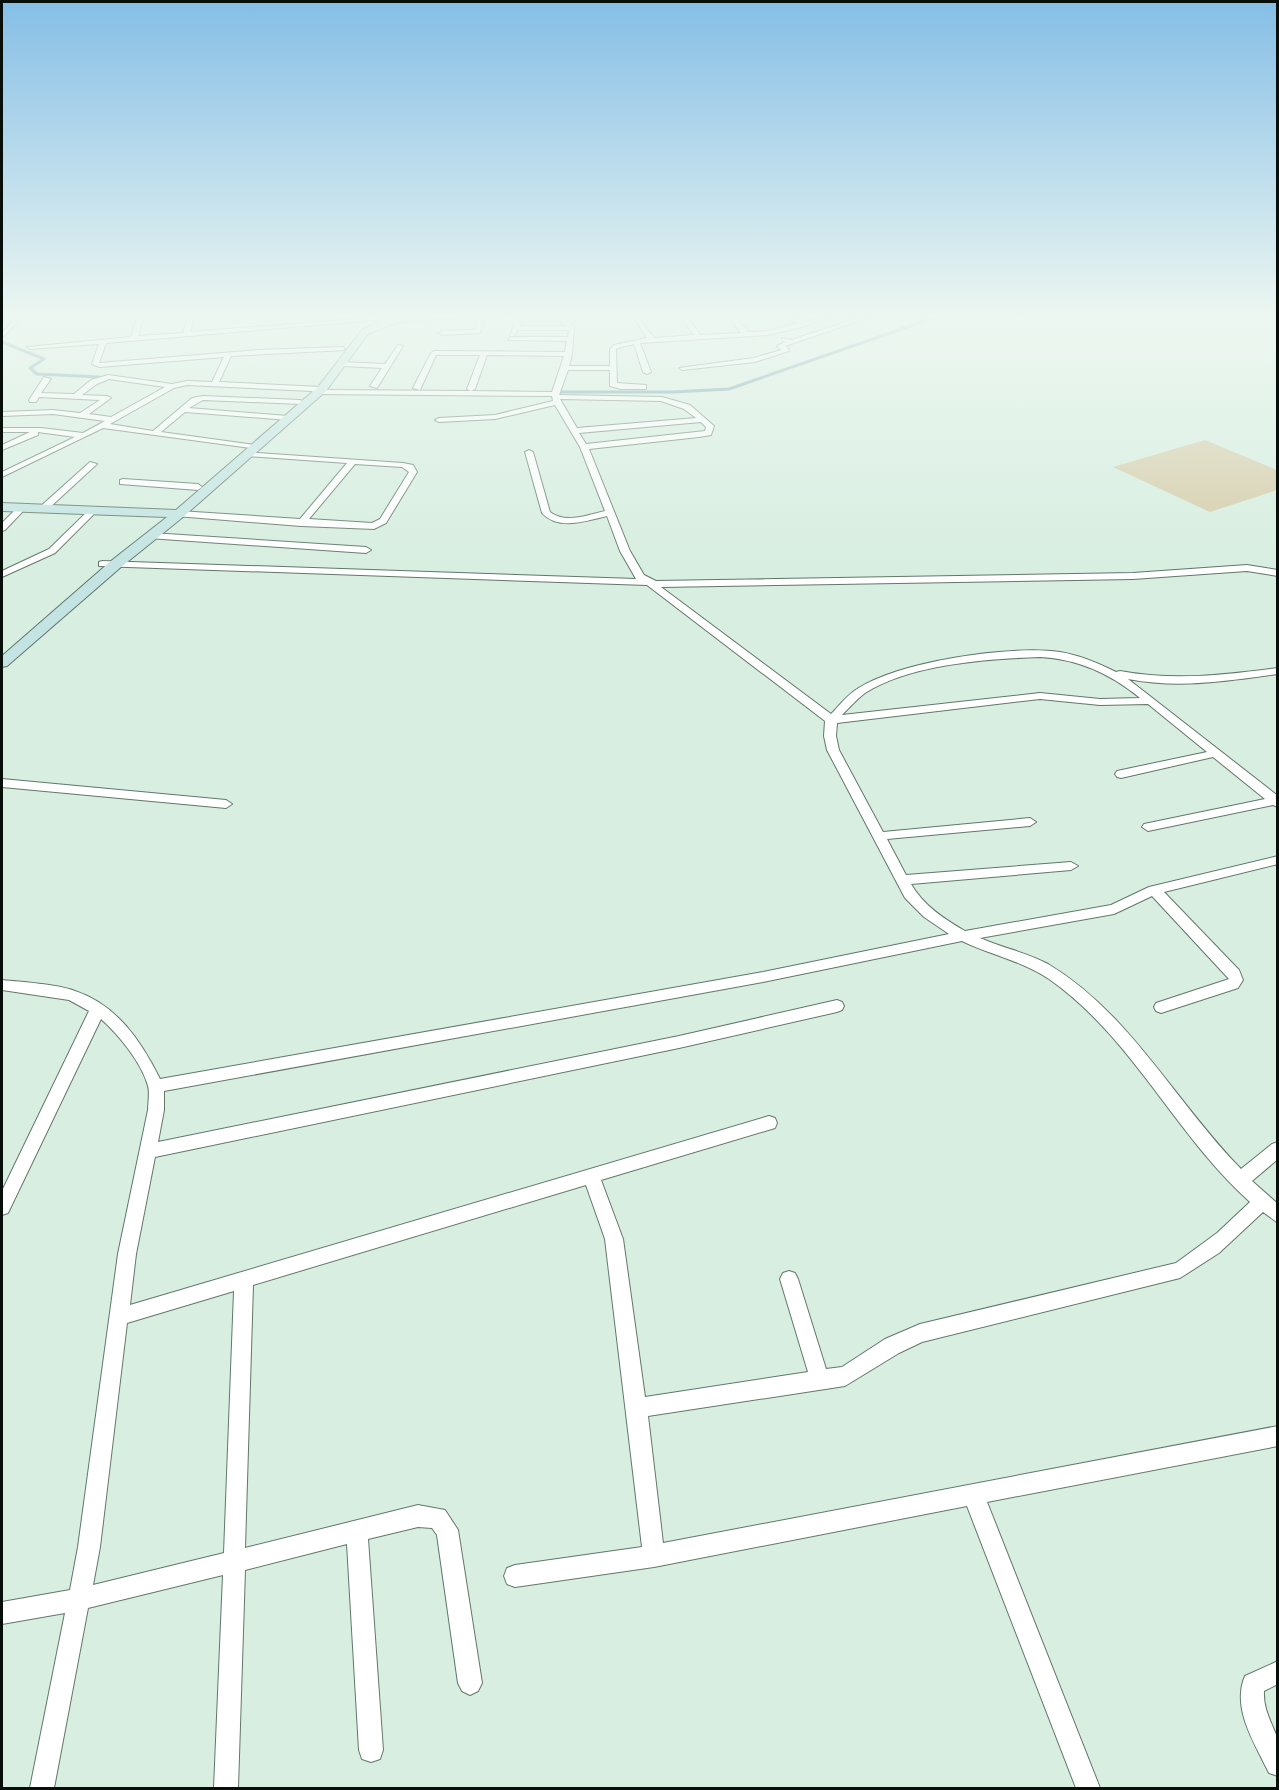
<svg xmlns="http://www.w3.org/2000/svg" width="1279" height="1790" font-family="Figtree,sans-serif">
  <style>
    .green { fill: #d5cba7 }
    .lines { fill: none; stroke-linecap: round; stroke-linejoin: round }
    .stream { stroke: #6794a2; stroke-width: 3 }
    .street-casing { stroke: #62776a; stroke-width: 2 }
    .secondary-casing { stroke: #62776a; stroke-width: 2 }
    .street { fill: #fff; fill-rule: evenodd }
    .secondary { fill: #c3e4e2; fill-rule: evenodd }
  </style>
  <rect width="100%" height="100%" fill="#d7eee0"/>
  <polygon class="green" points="1205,440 1277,470 1277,490 1210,512 1113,467"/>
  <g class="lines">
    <g class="stream">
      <polyline points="2,322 7,315"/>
      <polyline points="2,342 44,359 30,368 37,374 100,377"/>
      <polyline points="554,392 673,392 729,389 942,315"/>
    </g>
    <defs>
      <g id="street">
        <polygon points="18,315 24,315 2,338 2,333"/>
        <path d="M138,315H144L138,336L183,333L188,315H194L190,332L383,317L386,319L106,343L99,363L258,350L343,347L345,350L231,356L219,382L322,387L325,390L471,391L467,389L480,355H436L420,390L413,388L431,353L434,351L565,352L567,341L508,340L510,337H568L569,330H518L514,336H510L518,315H524L519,326H566L554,315H561L574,327L572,354L569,366H610V349L614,345L647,338L634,318L637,316L654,338L694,335L679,315H685L701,335L741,333L727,315H733L748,332L768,331L798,323L774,315C784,315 793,319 803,321C814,322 826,315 837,315L811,323L810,325L768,335L640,343L651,372L647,374L643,372L634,344L618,348L616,349L617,383L646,385V389H621L610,386V370H568L559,395L662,397L690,405L714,426L711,435L699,437L589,449L630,551L644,575L656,581L1133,573L1247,565L1278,570V576L1247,571L1133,579L661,587L831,714C839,706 847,695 857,689C900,661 1010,645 1060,652C1079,655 1098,663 1116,672L1120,671C1174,681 1224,675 1278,668V674C1227,681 1179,689 1128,679L1278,796V807L1273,805L1148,831L1142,827L1144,824L1265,799L1213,757L1121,778L1117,777L1115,774L1117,771L1207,752L1148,704L1100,705L1040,699L837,723L836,736L839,750L883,832L1030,818L1036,822L1030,826L887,839L906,875L1071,862L1078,866L1071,870L911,884C923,905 944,919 965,931L1111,905L1149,887L1278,856V864L1164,892L1239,970L1243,980L1238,988L1161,1013L1156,1011L1154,1007L1156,1003L1229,979L1152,896L1114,914L980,938C1002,948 1026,952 1048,964C1130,1013 1176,1103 1241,1169L1272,1144L1278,1142V1159L1252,1181L1278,1204V1223L1263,1212L1219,1253L1180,1278L922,1342L899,1353L845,1386L648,1416L663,1543L1278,1426V1446L987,1502L1100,1788H1076L967,1506L654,1567L515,1587L507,1584L504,1576L507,1568L515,1565L642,1547L605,1239L586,1185L253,1285L245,1548L418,1505L445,1510L458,1530L482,1683L478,1691L470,1695L462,1691L458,1683L437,1535L432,1528L418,1527L368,1539L383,1750L380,1759L371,1762L362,1759L359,1750L347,1544L245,1570L238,1788H214L223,1575L88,1608L54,1788H30L65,1613L2,1624V1602L70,1590L78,1547L118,1254L148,1110C148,1103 150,1093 148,1086C142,1063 118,1034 101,1019L8,1213L2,1215V1191L89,1011L69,1000L2,990V980C22,982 57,984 75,991C117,1005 141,1041 160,1079L763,972L949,934L924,917L905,898L827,750L824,736L825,721L647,585L99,566V562L102,561L636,579L620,551L607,516C585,521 559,531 542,513L525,452L529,450L533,452L550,512C566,524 587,515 605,511L580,447L555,405L495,419L439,422L435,420L439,418L495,415L553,401L552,396L315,394L312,391L187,385L174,388L110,424L153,431L192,398L203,396L300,400L304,402L300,404L203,400L189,408L288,416L292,418L288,420L185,412L161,432L255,445H258V449L103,428L2,477V472L75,437L38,432V435L2,450V445L30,432H2V428H41L83,433L105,421L53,414L2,416V412L53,410L80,413L100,400L39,397L36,402H30L29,400L44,377L51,379L41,393L74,394L91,380L108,375L172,384L187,381L212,382L224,357L99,367L92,364L99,344L30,349L27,347L131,337ZM487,355L564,356L552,392L471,391L475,389ZM109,379L165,387L111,417L89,414L111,398L107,396L82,395L97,384ZM560,399L661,401L684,409L696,418L577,428ZM701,422L706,427L705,431L586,444L579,433ZM1040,657C1078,659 1111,674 1140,698L1100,699L1040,693L842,715C849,708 857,699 865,693C911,664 987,659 1040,657ZM962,941C991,955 1022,961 1049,979C1133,1038 1175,1135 1250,1202L1217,1233L1176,1263L920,1324L885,1339L842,1367L826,1369L798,1279L795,1273L789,1271L783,1273L780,1279L808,1372L645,1397L623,1239L601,1180L775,1128L777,1123L775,1118L769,1116L130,1305L136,1254L155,1157L679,1048L837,1012L842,1010L844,1006L842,1002L837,1000L679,1036L158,1142L164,1110V1091L763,982ZM234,1291L224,1553L93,1585L100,1547L127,1323Z"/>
        <polygon points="227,315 252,315 230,318"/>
        <polygon points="478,315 484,315 480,333 442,335 439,333 442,331 475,330"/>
        <polygon points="867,315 876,315 785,346 789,349 789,351 755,362 682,370 679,368 754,358 781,350 777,346 785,342 782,340 782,338 791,340"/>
        <polygon points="398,345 403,346 377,388 370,386 382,368 342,366 339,364 342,362 385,364"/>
        <path d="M244,452L403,463L413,465L417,472L386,523L374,529L301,526L176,516V512L179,511L300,519L347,463L247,456H244ZM355,464L402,467L409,472L380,519L372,523L309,519Z"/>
        <polygon points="90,462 97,464 47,510 41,510 41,506"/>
        <polygon points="123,479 198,484 202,487 198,490 120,484 120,480"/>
        <polygon points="20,505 27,507 5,530 2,531 2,523"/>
        <polygon points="92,507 99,509 55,553 2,577 2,571 49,549"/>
        <polygon points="151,533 366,547 371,550 366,553 148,538 148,534"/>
        <polygon points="2,779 226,800 232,804 226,808 2,787"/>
        <path d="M1278,1661V1684L1264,1691C1263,1709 1271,1721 1277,1737C1279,1748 1278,1764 1278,1776L1269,1773C1255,1744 1231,1708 1245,1676Z"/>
      </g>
      <polygon id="secondary" points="406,315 464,315 459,318 398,322 368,334 326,391 183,517 121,567 7,666 2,667 2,656 111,561 167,517 2,511 2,503 176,510 318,387 362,330 383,320"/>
    </defs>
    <use href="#street" class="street-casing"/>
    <use href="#secondary" class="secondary-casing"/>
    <use href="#street" class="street"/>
    <use href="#secondary" class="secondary"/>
  </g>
  <linearGradient id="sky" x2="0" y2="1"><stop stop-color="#85bee6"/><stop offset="0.56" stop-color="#edf7f1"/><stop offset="1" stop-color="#edf7f1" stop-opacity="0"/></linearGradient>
  <rect width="1279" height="566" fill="url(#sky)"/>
  <rect width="1279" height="1790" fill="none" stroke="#080f0b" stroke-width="6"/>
</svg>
